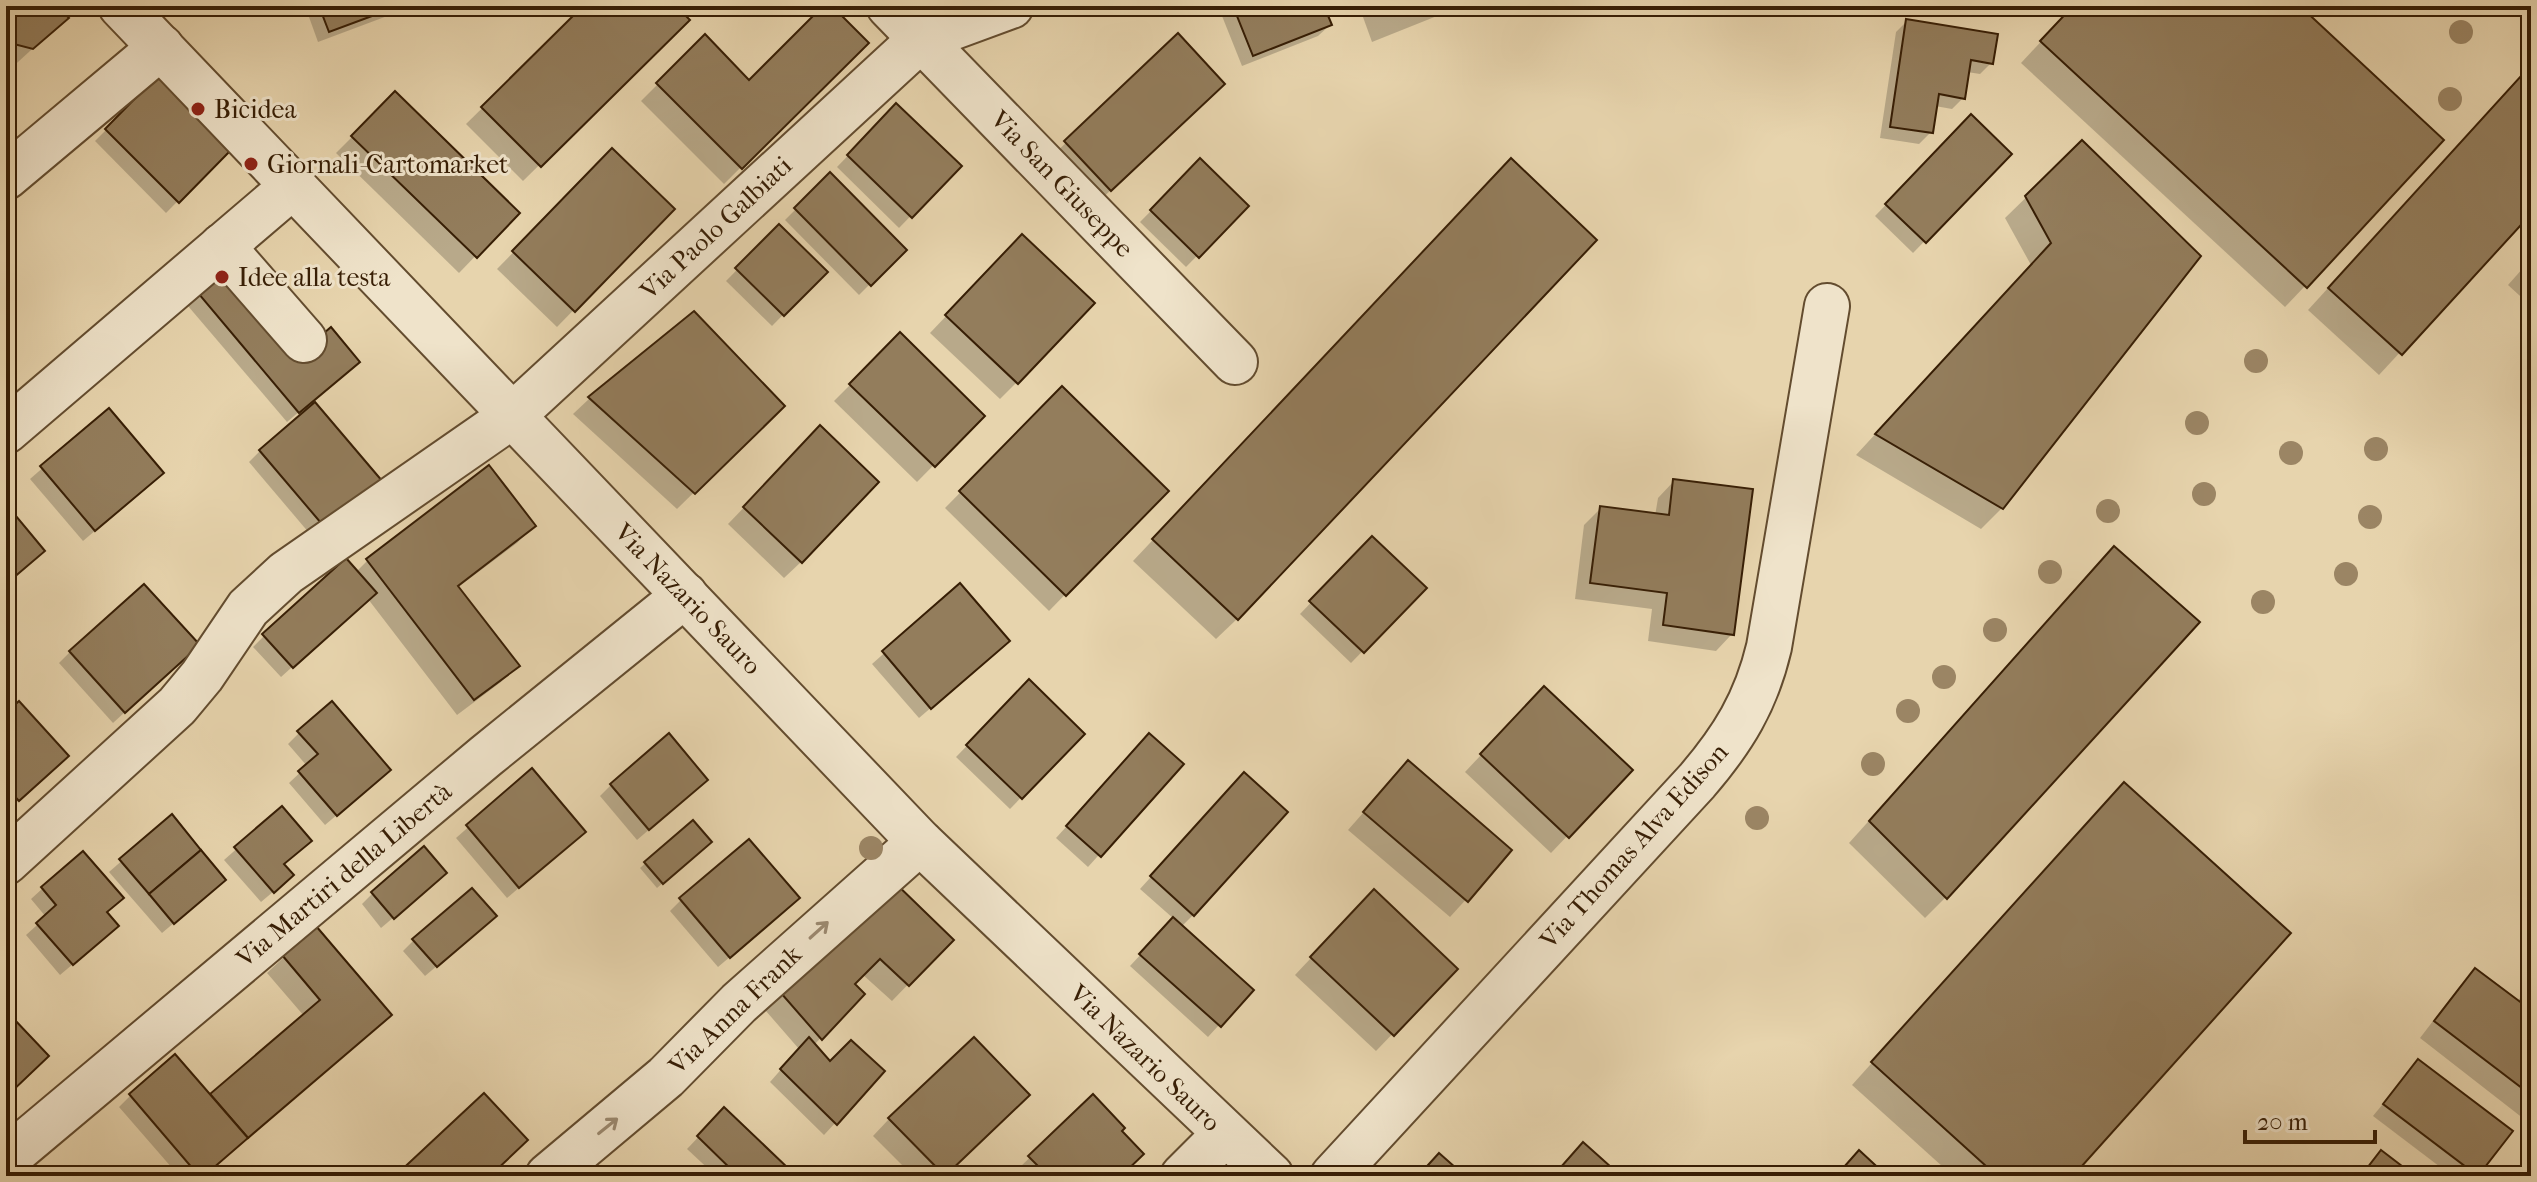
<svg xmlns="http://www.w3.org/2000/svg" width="2537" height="1182" font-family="'IM FELL French Canon',serif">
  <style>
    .shadow { fill: #0003 }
    .building { fill: #937d5c; stroke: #371e05; stroke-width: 2 }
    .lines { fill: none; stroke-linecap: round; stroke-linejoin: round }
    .minor-casing { stroke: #634c2f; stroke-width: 48 }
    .minor { stroke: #efe3ca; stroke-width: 44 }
    .tree { fill: #9b8564 }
    .oneway { stroke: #9c8a71 }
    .poi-dot { fill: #8f2418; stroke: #efe3ca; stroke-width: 3 }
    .labels { text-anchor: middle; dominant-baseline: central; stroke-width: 6; stroke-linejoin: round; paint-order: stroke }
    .poi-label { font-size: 26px; fill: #371e05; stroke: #efe3ca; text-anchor: start }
    .street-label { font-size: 26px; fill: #371e05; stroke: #efe3ca }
  </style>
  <rect width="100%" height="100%" fill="#e7d4ad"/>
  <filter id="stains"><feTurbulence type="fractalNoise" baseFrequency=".0025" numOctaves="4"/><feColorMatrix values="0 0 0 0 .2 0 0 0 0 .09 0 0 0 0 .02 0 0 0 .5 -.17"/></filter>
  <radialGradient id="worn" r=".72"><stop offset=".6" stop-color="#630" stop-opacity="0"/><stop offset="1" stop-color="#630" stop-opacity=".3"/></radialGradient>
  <g class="shadow">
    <polygon points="6,6 55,6 66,18 6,73"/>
    <polygon points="305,6 404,6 398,12 318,42"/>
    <polygon points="586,6 673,6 687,20 523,181 466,124"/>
    <polygon points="826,6 830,6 866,43 724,184 641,101 705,37 749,82"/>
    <polygon points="1218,6 1322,6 1330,25 1318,36 1242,66"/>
    <polygon points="1359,6 1462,6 1372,42"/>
    <polygon points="1715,6 1755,6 1716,9"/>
    <polygon points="2074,6 2297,6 2305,286 2285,307 2021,63"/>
    <polygon points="1907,21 1991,63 1980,74 1967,72 1963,98 1952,109 1935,106 1931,132 1919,144 1880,138 1896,32"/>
    <polygon points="1178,36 1206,100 1094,206 1049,159"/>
    <polygon points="2531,66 2531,211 2379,375 2308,310"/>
    <polygon points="158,78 229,149 166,213 95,141"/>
    <polygon points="395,94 517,213 459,273 336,153"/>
    <polygon points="896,106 959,166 899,228 837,167"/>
    <polygon points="1971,117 2009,154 1913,253 1875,216"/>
    <polygon points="2082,143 2002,508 1981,529 1856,455 2031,265 2005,218"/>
    <polygon points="612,151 672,209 557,327 497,269"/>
    <polygon points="1200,161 1246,206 1186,267 1140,222"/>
    <polygon points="830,175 904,250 859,295 785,220"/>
    <polygon points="1490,182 1237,619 1216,639 1133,561"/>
    <polygon points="779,227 825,272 772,326 726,281"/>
    <polygon points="1006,253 1017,382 1000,399 930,333"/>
    <polygon points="2531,259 2531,306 2508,285"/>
    <polygon points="229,270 346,372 287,422 188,306"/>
    <polygon points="900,335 982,416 917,482 834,401"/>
    <polygon points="1062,389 1166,491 1049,611 945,508"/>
    <polygon points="590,398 782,406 677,509 573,414"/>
    <polygon points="109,410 150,484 83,541 30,479"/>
    <polygon points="804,445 801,562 784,578 728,524"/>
    <polygon points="260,451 369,493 315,540 249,462"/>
    <polygon points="1674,481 1732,634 1716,651 1648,641 1652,609 1575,599 1584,525 1601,508 1655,516 1658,498"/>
    <polygon points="533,526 517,543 457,588 517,665 501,682 457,715 368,599 281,677 253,647 264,636 356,572 368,560"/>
    <polygon points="1372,539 1424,588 1351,663 1300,614"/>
    <polygon points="2094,570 1946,897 1925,918 1849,843"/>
    <polygon points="960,586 996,652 919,718 872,664"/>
    <polygon points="70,652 186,656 113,723 59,663"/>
    <polygon points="1029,682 1082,734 1010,809 956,757"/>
    <polygon points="1528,705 1630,770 1551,853 1465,772"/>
    <polygon points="6,715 55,767 7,811 6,810"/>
    <polygon points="299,733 377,781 325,825 289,783 307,766 288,744"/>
    <polygon points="1139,747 1181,764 1088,867 1056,838"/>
    <polygon points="532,771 572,842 507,898 456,838"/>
    <polygon points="1392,780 1510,851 1450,917 1348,830"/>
    <polygon points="611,785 694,791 637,840 600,796"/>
    <polygon points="1233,786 1193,915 1181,927 1251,990 1208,1037 1130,966 1174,919 1140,889"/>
    <polygon points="2103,806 2070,1176 1953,1176 1852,1085"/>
    <polygon points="282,809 280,886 261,902 224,860"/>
    <polygon points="172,817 212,891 162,933 109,872"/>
    <polygon points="693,822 704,847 657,888 640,868"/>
    <polygon points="433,884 381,928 362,904 373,893"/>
    <polygon points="43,888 105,913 105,937 60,975 26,935 46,917 31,899"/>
    <polygon points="681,900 787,909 718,967 670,911"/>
    <polygon points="1358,908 1455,969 1376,1051 1295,975"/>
    <polygon points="483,927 425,976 403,951 414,940"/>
    <polygon points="315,928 390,1015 203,1176 179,1176 119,1107 130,1096 210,1097 304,1016 267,973"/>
    <polygon points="951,940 892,1001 862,974 852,984 863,994 814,1045 830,1064 883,1071 824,1135 770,1082 799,1049 759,1003 775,987"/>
    <polygon points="2475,971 2517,1002 2531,983 2531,1112 2524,1119 2420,1038 2459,987"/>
    <polygon points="2418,1061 2510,1131 2475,1176 2452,1176 2373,1116"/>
    <polygon points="1093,1097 1119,1131 1119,1176 1026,1176 1019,1168"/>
    <polygon points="724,1110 779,1176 716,1176 687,1149"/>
    <polygon points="1011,1112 943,1176 913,1176 873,1136 889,1119"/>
    <polygon points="64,1168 71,1176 54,1176"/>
  </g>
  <g class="building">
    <polygon points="6,6 58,6 69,18 33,49 6,42"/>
    <polygon points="319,6 399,6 329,32"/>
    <polygon points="583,6 676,6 690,20 541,167 481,107"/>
    <polygon points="823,6 832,6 869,43 742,169 656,83 705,34 749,80"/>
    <polygon points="1233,6 1324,6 1332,25 1253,56"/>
    <polygon points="2073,6 2300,6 2444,140 2307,288 2040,41"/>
    <polygon points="1906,19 1998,34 1993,64 1971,60 1965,99 1939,94 1933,133 1890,127"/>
    <polygon points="1178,33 1225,84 1111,191 1064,141"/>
    <polygon points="2531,65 2531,214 2402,355 2328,288"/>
    <polygon points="158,75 232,149 179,203 105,129"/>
    <polygon points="395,91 520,213 477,258 351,136"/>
    <polygon points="896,103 962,166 912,218 847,155"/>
    <polygon points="1971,114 2012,154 1926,243 1885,204"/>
    <polygon points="2082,140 2201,256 2003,509 1875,434 2051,243 2025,196"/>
    <polygon points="612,148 675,209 575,312 512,251"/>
    <polygon points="1200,158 1249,206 1199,258 1150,210"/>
    <polygon points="1511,158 1597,240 1238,620 1152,539"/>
    <polygon points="830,172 907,250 871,286 794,208"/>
    <polygon points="779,224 828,272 784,316 735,268"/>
    <polygon points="1022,234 1095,303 1018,384 945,315"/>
    <polygon points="229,268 301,353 331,327 360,362 299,413 198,293"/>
    <polygon points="694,311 785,406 695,494 588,397"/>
    <polygon points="900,332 985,416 935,467 849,384"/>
    <polygon points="1062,386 1169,491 1066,596 959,491"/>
    <polygon points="315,402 383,482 327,530 259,450"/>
    <polygon points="109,408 164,473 95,531 40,466"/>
    <polygon points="820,425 879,482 802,563 743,507"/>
    <polygon points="489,465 536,526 458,586 520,666 474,700 366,559"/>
    <polygon points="1673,479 1753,489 1734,635 1663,625 1667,593 1590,583 1600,506 1669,515"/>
    <polygon points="6,504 45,551 6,584"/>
    <polygon points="1372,536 1427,588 1364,653 1309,601"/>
    <polygon points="2114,546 2200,622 1947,899 1869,821"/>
    <polygon points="346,558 377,593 293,668 262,634"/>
    <polygon points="960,583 1010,641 931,709 882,651"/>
    <polygon points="144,584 200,645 125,713 69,651"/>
    <polygon points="1029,679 1085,734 1022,799 966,745"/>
    <polygon points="1544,686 1633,770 1569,838 1480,754"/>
    <polygon points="19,701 69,756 19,801 6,787 6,713"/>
    <polygon points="332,701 391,770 337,816 298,771 318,754 297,731"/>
    <polygon points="669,733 708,780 649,830 610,784"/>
    <polygon points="1149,733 1184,764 1101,857 1066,826"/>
    <polygon points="1408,760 1512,850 1468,902 1363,812"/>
    <polygon points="532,768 586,832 519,888 466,825"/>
    <polygon points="1244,772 1288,812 1194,916 1150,876"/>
    <polygon points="2124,782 2291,933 2073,1176 1997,1176 1871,1062"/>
    <polygon points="282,806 312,841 284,864 294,875 274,893 234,847"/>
    <polygon points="172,814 201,850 149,894 119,859"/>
    <polygon points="693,820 712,842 663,884 644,862"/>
    <polygon points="749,839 800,898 730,958 679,898"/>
    <polygon points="424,846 447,873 394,919 371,892"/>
    <polygon points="201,850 226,880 174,924 149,894"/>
    <polygon points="83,851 124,898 107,912 119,926 73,965 36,923 56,905 41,887"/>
    <polygon points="890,878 954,940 909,986 880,959 855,984 865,994 822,1040 774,985"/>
    <polygon points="472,888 497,916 437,967 412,939"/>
    <polygon points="1374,889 1458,969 1394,1036 1310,957"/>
    <polygon points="1173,917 1254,990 1221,1027 1139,954"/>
    <polygon points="316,926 392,1015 248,1138 210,1094 320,1000 282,955"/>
    <polygon points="2475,968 2531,1010 2531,1095 2434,1021"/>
    <polygon points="13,1018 49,1056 6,1097 6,1025"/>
    <polygon points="809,1037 830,1061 851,1040 885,1071 837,1125 780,1069"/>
    <polygon points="974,1037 1030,1095 945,1176 888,1118"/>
    <polygon points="175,1054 248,1138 204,1176 199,1176 129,1094"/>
    <polygon points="2418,1059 2513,1131 2478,1176 2383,1104"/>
    <polygon points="484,1093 528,1140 490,1176 395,1176"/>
    <polygon points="1093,1094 1125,1128 1122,1131 1144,1154 1121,1176 1048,1176 1028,1156"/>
    <polygon points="724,1107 789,1169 782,1176 738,1176 697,1136"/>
    <polygon points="1583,1142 1621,1176 1553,1176"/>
    <polygon points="1859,1150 1887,1176 1836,1176"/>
    <polygon points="2381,1150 2415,1176 2361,1176"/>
    <polygon points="1439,1153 1465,1176 1418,1176"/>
  </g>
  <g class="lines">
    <defs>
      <g id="minor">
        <polyline points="121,6 920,842 1271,1176"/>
        <polyline points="889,6 1235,362"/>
        <polyline points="6,177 161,47"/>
        <polyline points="222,246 304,340"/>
        <polyline points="6,431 294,185"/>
        <polyline points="6,862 177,706 202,676 248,608 286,573 512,416 921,39 1011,6"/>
        <polyline points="6,1159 486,756 685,595"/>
        <polyline points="548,1176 666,1077 739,1003 920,842"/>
        <polyline points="1183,1176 1225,1134"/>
        <path d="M1333,1176L1697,781C1733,739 1756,702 1769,647L1827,306"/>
      </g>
    </defs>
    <use href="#minor" class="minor-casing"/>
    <use href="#minor" class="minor"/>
  </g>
  <g class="tree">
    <circle cx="2461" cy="32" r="12"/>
    <circle cx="2450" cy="99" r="12"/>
    <circle cx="2256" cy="361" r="12"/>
    <circle cx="2197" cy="423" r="12"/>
    <circle cx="2376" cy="449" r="12"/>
    <circle cx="2291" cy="453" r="12"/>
    <circle cx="2204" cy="494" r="12"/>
    <circle cx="2108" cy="511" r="12"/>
    <circle cx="2370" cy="517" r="12"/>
    <circle cx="2050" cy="572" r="12"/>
    <circle cx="2346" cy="574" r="12"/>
    <circle cx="2263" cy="602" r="12"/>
    <circle cx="1995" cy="630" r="12"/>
    <circle cx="1944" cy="677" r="12"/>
    <circle cx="1908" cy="711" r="12"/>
    <circle cx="1873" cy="764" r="12"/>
    <circle cx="1757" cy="818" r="12"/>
    <circle cx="871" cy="848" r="12"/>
  </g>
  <defs><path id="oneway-shaft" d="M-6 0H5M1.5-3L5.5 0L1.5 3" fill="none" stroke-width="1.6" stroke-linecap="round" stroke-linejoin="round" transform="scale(2)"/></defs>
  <g class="oneway">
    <use href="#oneway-shaft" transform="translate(819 930) rotate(-42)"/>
    <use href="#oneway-shaft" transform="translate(608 1126) rotate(-39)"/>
  </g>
  <g class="poi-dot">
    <circle cx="198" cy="109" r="8"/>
    <circle cx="251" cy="164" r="8"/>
    <circle cx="222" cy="277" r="8"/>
  </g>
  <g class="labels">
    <g class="poi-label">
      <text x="214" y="109">Bicidea</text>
      <text x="267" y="164">Giornali-Cartomarket</text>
      <text x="238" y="277">Idee alla testa</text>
    </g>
    <g class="street-label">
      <text transform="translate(1062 184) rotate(46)">Via San Giuseppe</text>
      <text transform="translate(716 228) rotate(-43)">Via Paolo Galbiati</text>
      <text transform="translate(688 599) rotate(46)">Via Nazario Sauro</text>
      <text transform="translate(1634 846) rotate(-48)">Via Thomas Alva Edison</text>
      <text transform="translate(344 875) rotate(-40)">Via Martiri della Libertà</text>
      <text transform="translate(735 1010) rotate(-44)">Via Anna Frank</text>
      <text transform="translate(1145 1058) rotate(44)">Via Nazario Sauro</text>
    </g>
  </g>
  <rect width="2537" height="1182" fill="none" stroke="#e7d4ad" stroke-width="32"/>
  <rect x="8" y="8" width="2521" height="1166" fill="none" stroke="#371e05" stroke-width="4"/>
  <rect x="16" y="16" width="2505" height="1150" fill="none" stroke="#371e05" stroke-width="2"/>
  <path d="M2245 1130v12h130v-12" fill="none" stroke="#371e05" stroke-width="4"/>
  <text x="2257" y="1130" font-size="24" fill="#371e05" stroke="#efe3ca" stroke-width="6" paint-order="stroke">20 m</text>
  <rect width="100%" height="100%" filter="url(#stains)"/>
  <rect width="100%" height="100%" fill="url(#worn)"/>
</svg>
